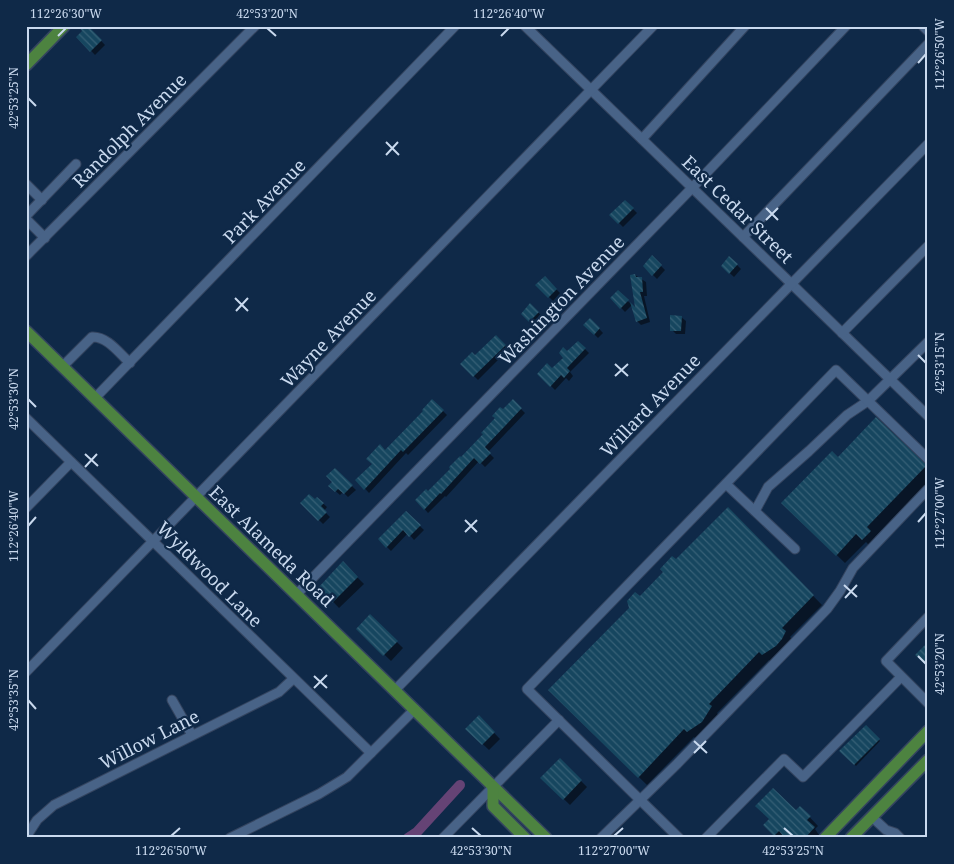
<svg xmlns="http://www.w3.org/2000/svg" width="954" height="864" font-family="'Noto Serif',serif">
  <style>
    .shadow { fill: #0007 }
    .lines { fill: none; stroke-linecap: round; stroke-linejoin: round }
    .canal { stroke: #654375; stroke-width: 10 }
    .building { fill: url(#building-back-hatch) }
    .minor-casing { stroke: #34445f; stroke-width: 11 }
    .major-casing { stroke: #34445f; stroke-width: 14 }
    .minor { stroke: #486387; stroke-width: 9 }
    .major { stroke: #4d8340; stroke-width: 11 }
    .ticks { fill: none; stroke: #c9d9ee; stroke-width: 2 }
    .labels { text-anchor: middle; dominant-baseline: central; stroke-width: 4.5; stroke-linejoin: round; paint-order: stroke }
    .street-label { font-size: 18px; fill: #c9d9ee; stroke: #0f2948 }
    .neatline { fill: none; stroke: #c9d9ee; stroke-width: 2 }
    .ticks-label { font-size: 12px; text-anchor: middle; fill: #c9d9ee }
  </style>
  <defs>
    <pattern id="building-back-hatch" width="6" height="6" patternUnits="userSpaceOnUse" patternTransform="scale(1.25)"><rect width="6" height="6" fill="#16465f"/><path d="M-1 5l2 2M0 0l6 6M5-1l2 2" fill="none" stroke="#376076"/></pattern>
  </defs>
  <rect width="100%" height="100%" fill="#0f2948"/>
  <g class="shadow">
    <polygon points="87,26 105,45 95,55 78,37"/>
    <polygon points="625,201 637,213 623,227 611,215"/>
    <polygon points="652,257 665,270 657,279 644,266"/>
    <polygon points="737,265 741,269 734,277 722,266"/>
    <polygon points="635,275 646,282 647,296 644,296 650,322 641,325 637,321"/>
    <polygon points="545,278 560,293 553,301 537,285"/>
    <polygon points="618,292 632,305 625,312 612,298"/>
    <polygon points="530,305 542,316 534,325 523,314"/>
    <polygon points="681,317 686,321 685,334 676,334 672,330"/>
    <polygon points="590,319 603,333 598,338 585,325"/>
    <polygon points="496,337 509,349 478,380 462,364 475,357"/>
    <polygon points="578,342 589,353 570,372 573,376 569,381 566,378 555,390 539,374 552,370"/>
    <polygon points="432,400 447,415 408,455 406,453 369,493 357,480 425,411"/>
    <polygon points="513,401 525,413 488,452 494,458 485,467 479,461 446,497 445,496 428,513 417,500 428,493 461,459"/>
    <polygon points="876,419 928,468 928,482 875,537 879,541 872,548 866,542 845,563 783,503 838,459"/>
    <polygon points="335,470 356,490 348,497 343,492 340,495 330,486 333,482"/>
    <polygon points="317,498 327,507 324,511 330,517 323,524 302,503 315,501"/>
    <polygon points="728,509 822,605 790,637 794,641 772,663 769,660 717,713 719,716 697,740 694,737 647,785 550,690"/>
    <polygon points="406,513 424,530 414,540 408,533 391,551 379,539"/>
    <polygon points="343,563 364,584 339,608 320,588"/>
    <polygon points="370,616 403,648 391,661 358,629"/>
    <polygon points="479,717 500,739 489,750 467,729"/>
    <polygon points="866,726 880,741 856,766 841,751"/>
    <polygon points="560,760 587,787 570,805 542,778"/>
    <polygon points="800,807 818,826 815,829 821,838 778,838 765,825 796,812"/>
  </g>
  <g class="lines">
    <polyline class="canal" points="408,838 417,832 460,785"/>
  </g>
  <g class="building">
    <polygon points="78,26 88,26 102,40 90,52 76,37 82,31"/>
    <polygon points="625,200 634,208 618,224 609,215"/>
    <polygon points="652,255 662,265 652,276 643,266"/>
    <polygon points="729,256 738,264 729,274 721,266"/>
    <polygon points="635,274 636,277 642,277 643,292 640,292 647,318 636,322 630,302 635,307 630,275"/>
    <polygon points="545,276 557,289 548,298 535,285"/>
    <polygon points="618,290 629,300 620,309 610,298"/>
    <polygon points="530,303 539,312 529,322 521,314"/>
    <polygon points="670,315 682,316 681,331 670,331"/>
    <polygon points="590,318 600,328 594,335 583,325"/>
    <polygon points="496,335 506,345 473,377 460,364 472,352 475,355"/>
    <polygon points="578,341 586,348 567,368 570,371 564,378 561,375 550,387 537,374 547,363 552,368 563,358 559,353 563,347 567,351"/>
    <polygon points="432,399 444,410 403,452 401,450 364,490 355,480 372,464 366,459 380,444 385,450 423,411 422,410"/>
    <polygon points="513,399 522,408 485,447 491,453 480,464 474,458 441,494 440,493 424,510 415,500 426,489 428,491 450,469 449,467 460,456 461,457 483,434 481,433 495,418 492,416 500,407 503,409"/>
    <polygon points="876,417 927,465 867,527 871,531 862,540 856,534 836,556 781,503 832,451 838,457"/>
    <polygon points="335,468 353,485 344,494 338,489 335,492 328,486 332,482 326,476"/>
    <polygon points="309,494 315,499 317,497 324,503 321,506 327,512 318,521 300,503"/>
    <polygon points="728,507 814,595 782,628 786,631 782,639 776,646 762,655 759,652 709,704 712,706 702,722 687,732 684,729 638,778 548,690 629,608 627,601 635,592 640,596 663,572 660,569 672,556 676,559"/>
    <polygon points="406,511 421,525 409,537 403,530 386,548 378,539"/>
    <polygon points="343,561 358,577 332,603 318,588"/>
    <polygon points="370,614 398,641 383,656 356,629"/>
    <polygon points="928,642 928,667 915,655"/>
    <polygon points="479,715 495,732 482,745 465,729"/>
    <polygon points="866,725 880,739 854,765 839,751"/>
    <polygon points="560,758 582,780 563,800 540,778"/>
    <polygon points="773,788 796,810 800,806 811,816 807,820 815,827 805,838 785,838 779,831 774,836 763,825 769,819 755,806"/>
  </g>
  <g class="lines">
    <defs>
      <g id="minor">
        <polyline points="525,26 928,416"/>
        <polyline points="923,26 928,31"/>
        <polyline points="642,139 745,26"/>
        <polyline points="26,184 42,200"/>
        <polyline points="26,216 76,164"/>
        <polyline points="26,219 45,238"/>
        <polyline points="743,237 928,44"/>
        <polyline points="26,256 255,26"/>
        <polyline points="842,333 928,246"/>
        <path d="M63,366L92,337C107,336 119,353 130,363"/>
        <polyline points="95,398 455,26"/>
        <polyline points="26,418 371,753"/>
        <polyline points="726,484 795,549"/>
        <polyline points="26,508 71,462"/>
        <polyline points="755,511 768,487 809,451 847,415 868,401 928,342"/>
        <polyline points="297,594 692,188 846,26"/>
        <polyline points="928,617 886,661 928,703"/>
        <polyline points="26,672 653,26"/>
        <polyline points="395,690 928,144"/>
        <polyline points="172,700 192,735"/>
        <polyline points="872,817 886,830 895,833 900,838"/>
        <polyline points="26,837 37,820 54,805 279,692 293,679"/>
        <polyline points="230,838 319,794 347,777 415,709"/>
        <polyline points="443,838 559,720"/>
        <polyline points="601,838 677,764 827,609 840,591 853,568 928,489"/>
        <polyline points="679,838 527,689 836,370 928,459"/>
        <polyline points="706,838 784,759 803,777 901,677"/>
      </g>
      <g id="major">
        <polyline points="26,65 64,26"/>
        <polyline points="26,331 546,838"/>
        <polyline points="493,787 493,806 525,838"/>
        <polyline points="825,838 928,731"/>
        <polyline points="851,838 928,760"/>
      </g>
    </defs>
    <use href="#minor" class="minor-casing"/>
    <use href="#major" class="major-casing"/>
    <use href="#minor" class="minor"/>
    <use href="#major" class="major"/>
  </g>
  <path class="ticks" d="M267,28L276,36M58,36L66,28M501,36L509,28M918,63L926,54M28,98L36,106M386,142L399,155M386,155L398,142M766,208L778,220M766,220L778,208M235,298L248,311M236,311L248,298M918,355L926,363M615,364L628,376M615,376L628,364M28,399L36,407M85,454L98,466M85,467L97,454M465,520L477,532M918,522L926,513M28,526L36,517M465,532L477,520M844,585L857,597M845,598L857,585M918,656L926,664M314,676L327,688M314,688L327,675M28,700L36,709M694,741L707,753M694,753L706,741M472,828L481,836M784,828L793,836M171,836L180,828M614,836L623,828"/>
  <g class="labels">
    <g class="street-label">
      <text transform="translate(129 130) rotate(-45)">Randolph Avenue</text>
      <text transform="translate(264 201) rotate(-46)">Park Avenue</text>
      <text transform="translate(738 209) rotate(44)">East Cedar Street</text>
      <text transform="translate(561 300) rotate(-46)">Washington Avenue</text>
      <text transform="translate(328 338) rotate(-46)">Wayne Avenue</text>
      <text transform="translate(650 405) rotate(-46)">Willard Avenue</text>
      <text transform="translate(272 546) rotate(44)">East Alameda Road</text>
      <text transform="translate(210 574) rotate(45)">Wyldwood Lane</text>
      <text transform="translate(149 739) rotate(-27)">Willow Lane</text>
    </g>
  </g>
  <rect width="954" height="864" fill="none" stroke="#0f2948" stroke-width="55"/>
  <rect x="28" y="28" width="898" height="808" class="neatline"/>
  <g class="ticks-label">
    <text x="66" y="18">112°26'30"W</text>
    <text x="267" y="18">42°53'20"N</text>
    <text x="509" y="18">112°26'40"W</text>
    <text transform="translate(940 54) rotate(-90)" y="4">112°26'50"W</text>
    <text transform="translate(14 98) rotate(-90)" y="4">42°53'25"N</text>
    <text transform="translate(940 363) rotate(-90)" y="4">42°53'15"N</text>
    <text transform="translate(14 399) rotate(-90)" y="4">42°53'30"N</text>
    <text transform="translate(940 513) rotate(-90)" y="4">112°27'00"W</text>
    <text transform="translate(14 526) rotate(-90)" y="4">112°26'40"W</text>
    <text transform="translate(940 664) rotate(-90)" y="4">42°53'20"N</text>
    <text transform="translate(14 700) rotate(-90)" y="4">42°53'35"N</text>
    <text x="171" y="855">112°26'50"W</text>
    <text x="481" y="855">42°53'30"N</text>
    <text x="614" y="855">112°27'00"W</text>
    <text x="793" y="855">42°53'25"N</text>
  </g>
</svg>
